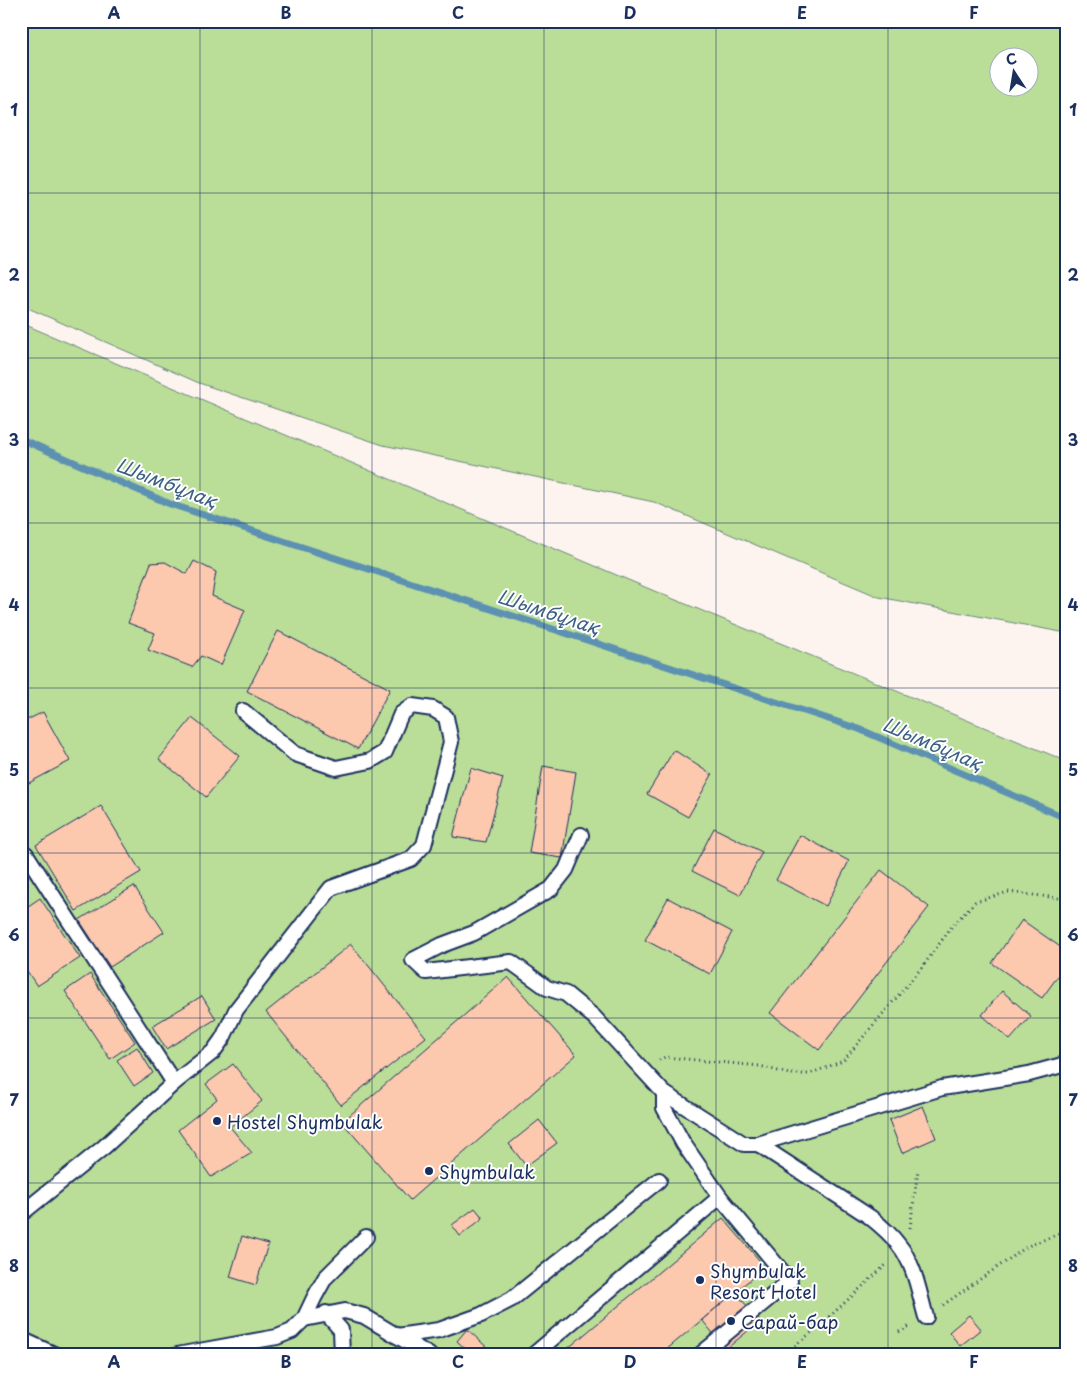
<svg xmlns="http://www.w3.org/2000/svg" width="1087" height="1376" font-family="'Playpen Sans',sans-serif">
  <style>
    .green { fill: #bade98; stroke: #6a867b; fill-rule: evenodd }
    .lines { fill: none; stroke-linecap: round; stroke-linejoin: round }
    .stream { stroke: #5d91b2; stroke-width: 7 }
    .building { fill: #fcc8ae; stroke: #1b2f5e }
    .lane-casing { stroke: #1b2f5e; stroke-width: 18 }
    .path { stroke: #1b2f5e; stroke-width: 3; stroke-dasharray: 1 4; stroke-linecap: butt }
    .lane { stroke: #fff; stroke-width: 14 }
    .grid { fill: none; stroke: #1b2f5e; stroke-width: 1; stroke-opacity: 0.55 }
    .poi-dot { fill: #1b2f5e; stroke: #fff; stroke-width: 2 }
    .labels { text-anchor: middle; dominant-baseline: central; stroke-width: 4; stroke-linejoin: round; paint-order: stroke }
    .poi-label { font-size: 18px; fill: #1b2f5e; stroke: #fff; text-anchor: start }
    .water-label { font-size: 19px; font-style: italic; fill: #3c6088; stroke: #fff }
    .neatline { fill: none; stroke: #1b2f5e; stroke-width: 2 }
    .grid-label { font-size: 16px; text-anchor: middle; font-weight: bold; fill: #1b2f5e }
  </style>
  <rect width="100%" height="100%" fill="#fef4ef"/>
  <filter id="ink" filterUnits="userSpaceOnUse"><feTurbulence type="fractalNoise" baseFrequency=".02" numOctaves="2"/><feDisplacementMap in="SourceGraphic" scale="10" xChannelSelector="R" yChannelSelector="G"/><feConvolveMatrix kernelMatrix="1 2 1 2 8 2 1 2 1" color-interpolation-filters="sRGB"/></filter>
  <g filter="url(#ink)">
    <g class="green">
      <path d="M21,21H1066V633L879,597L654,502L383,445L199,383L21,305ZM1000,58H1030V88H1000Z"/>
      <polygon points="21,323 659,593 1066,761 1066,1355 21,1355"/>
    </g>
    <g class="lines">
      <polyline class="stream" points="21,439 170,504 859,729 1066,818"/>
    </g>
    <g class="building">
      <polygon points="194,561 216,572 212,596 245,610 221,665 201,656 192,667 148,650 155,633 128,623 151,563 165,562 187,574"/>
      <polygon points="278,631 390,689 358,749 247,691"/>
      <polygon points="43,712 70,761 25,785 21,778 21,723"/>
      <polygon points="192,718 240,756 206,797 159,759"/>
      <polygon points="674,750 712,775 688,817 647,794"/>
      <polygon points="543,766 576,772 562,858 529,853"/>
      <polygon points="471,768 503,778 486,842 453,837"/>
      <polygon points="101,806 141,872 76,911 36,845"/>
      <polygon points="714,828 762,852 740,895 692,871"/>
      <polygon points="800,835 849,861 826,906 776,880"/>
      <polygon points="881,870 929,907 819,1050 770,1013"/>
      <polygon points="134,886 164,932 110,967 79,920"/>
      <polygon points="40,898 80,958 37,986 21,962 21,911"/>
      <polygon points="668,898 732,932 710,974 645,940"/>
      <polygon points="1022,920 1066,951 1066,965 1042,998 992,963"/>
      <polygon points="351,944 426,1037 341,1105 266,1012"/>
      <polygon points="90,974 135,1042 110,1059 65,991"/>
      <polygon points="508,977 576,1055 410,1200 342,1122"/>
      <polygon points="1002,991 1031,1016 1010,1040 982,1015"/>
      <polygon points="202,996 216,1019 166,1049 152,1026"/>
      <polygon points="137,1047 153,1073 134,1086 117,1060"/>
      <polygon points="233,1064 262,1101 230,1127 252,1153 211,1177 178,1130 217,1099 206,1084"/>
      <polygon points="923,1106 936,1138 902,1153 889,1120"/>
      <polygon points="539,1120 557,1143 526,1166 509,1144"/>
      <polygon points="475,1208 483,1218 460,1236 452,1225"/>
      <polygon points="723,1218 765,1267 660,1355 560,1355"/>
      <polygon points="242,1236 268,1244 256,1285 230,1277"/>
      <polygon points="735,1292 760,1321 726,1349 702,1320"/>
      <polygon points="969,1315 981,1329 960,1346 949,1332"/>
      <polygon points="467,1329 493,1353 491,1355 472,1355 457,1341"/>
    </g>
    <g class="lines">
      <defs>
        <g id="lane">
          <polyline points="581,835 566,870 551,889 474,933 442,945 413,960 426,972 511,962 547,988 566,994 594,1017 664,1093 664,1108 683,1143 720,1197"/>
          <polyline points="26,854 174,1083"/>
          <path d="M664,1093L744,1144H758L870,1217C880,1225 890,1233 898,1244C915,1264 919,1293 926,1317"/>
          <polyline points="758,1144 942,1088 1029,1074 1066,1064"/>
          <polyline points="21,1214 104,1147 174,1083 213,1052 223,1038 236,1010 331,888 411,859 424,845 451,742 446,717 433,709 412,706 401,714 385,752 370,761 336,768 295,754 243,711"/>
          <polyline points="326,1313 341,1330 342,1355"/>
          <polyline points="304,1319 345,1311 364,1316 429,1355"/>
          <polyline points="397,1336 439,1330 481,1315 512,1299 659,1180"/>
          <polyline points="21,1339 56,1355"/>
          <polyline points="177,1355 277,1337 292,1331 304,1319 314,1298 325,1278 366,1237"/>
          <polyline points="533,1355 720,1197 790,1281 700,1355"/>
        </g>
      </defs>
      <use href="#lane" class="lane-casing"/>
      <g class="path">
        <polyline points="659,1060 665,1057 760,1066 789,1074 809,1074 843,1061 923,966 953,925 975,902 1008,892 1066,899"/>
        <polyline points="910,1228 918,1170"/>
        <polyline points="943,1305 1028,1246 1066,1231"/>
        <polyline points="899,1332 910,1326"/>
        <polyline points="783,1355 817,1328 888,1263"/>
      </g>
      <use href="#lane" class="lane"/>
    </g>
  </g>
  <path class="grid" d="M200,21V1355M372,21V1355M544,21V1355M716,21V1355M888,21V1355M21,193H1066M21,358H1066M21,523H1066M21,688H1066M21,853H1066M21,1018H1066M21,1183H1066"/>
  <g class="poi-dot">
    <circle cx="217" cy="1121" r="5"/>
    <circle cx="429" cy="1171" r="5"/>
    <circle cx="700" cy="1280" r="5"/>
    <circle cx="731" cy="1321" r="5"/>
  </g>
  <g class="labels">
    <g class="poi-label">
      <text x="227" y="1121">Hostel Shymbulak</text>
      <text x="439" y="1171">Shymbulak</text>
      <text x="710" y="1270">Shymbulak<tspan x="710" dy="21">Resort Hotel</tspan></text>
      <text x="741" y="1321">Сарай-бар</text>
    </g>
    <g class="water-label">
      <text transform="translate(167 482) rotate(21)">Шымбұлақ</text>
      <text transform="translate(549 611) rotate(18)">Шымбұлақ</text>
      <text transform="translate(933 743) rotate(23)">Шымбұлақ</text>
    </g>
  </g>
  <rect width="1087" height="1376" fill="none" stroke="#fff" stroke-width="55"/>
  <g transform="translate(1014 72) rotate(348)"><circle r="24" fill="#ffffff" stroke="#a4acbf"/>
  <path d="M0-4L9 19L0 12L-9 19Z" fill="#1b2f5e"/>
  <text y="-8" font-size="14" font-weight="bold" text-anchor="middle" fill="#1b2f5e">С</text>
  </g>
  <rect x="28" y="28" width="1032" height="1320" class="neatline"/>
  <g class="grid-label">
    <text x="114" y="19">A</text>
    <text x="286" y="19">B</text>
    <text x="458" y="19">C</text>
    <text x="630" y="19">D</text>
    <text x="802" y="19">E</text>
    <text x="974" y="19">F</text>
    <text x="14" y="116">1</text>
    <text x="1073" y="116">1</text>
    <text x="14" y="281">2</text>
    <text x="1073" y="281">2</text>
    <text x="14" y="446">3</text>
    <text x="1073" y="446">3</text>
    <text x="14" y="611">4</text>
    <text x="1073" y="611">4</text>
    <text x="14" y="776">5</text>
    <text x="1073" y="776">5</text>
    <text x="14" y="941">6</text>
    <text x="1073" y="941">6</text>
    <text x="14" y="1106">7</text>
    <text x="1073" y="1106">7</text>
    <text x="14" y="1272">8</text>
    <text x="1073" y="1272">8</text>
    <text x="114" y="1368">A</text>
    <text x="286" y="1368">B</text>
    <text x="458" y="1368">C</text>
    <text x="630" y="1368">D</text>
    <text x="802" y="1368">E</text>
    <text x="974" y="1368">F</text>
  </g>
</svg>
